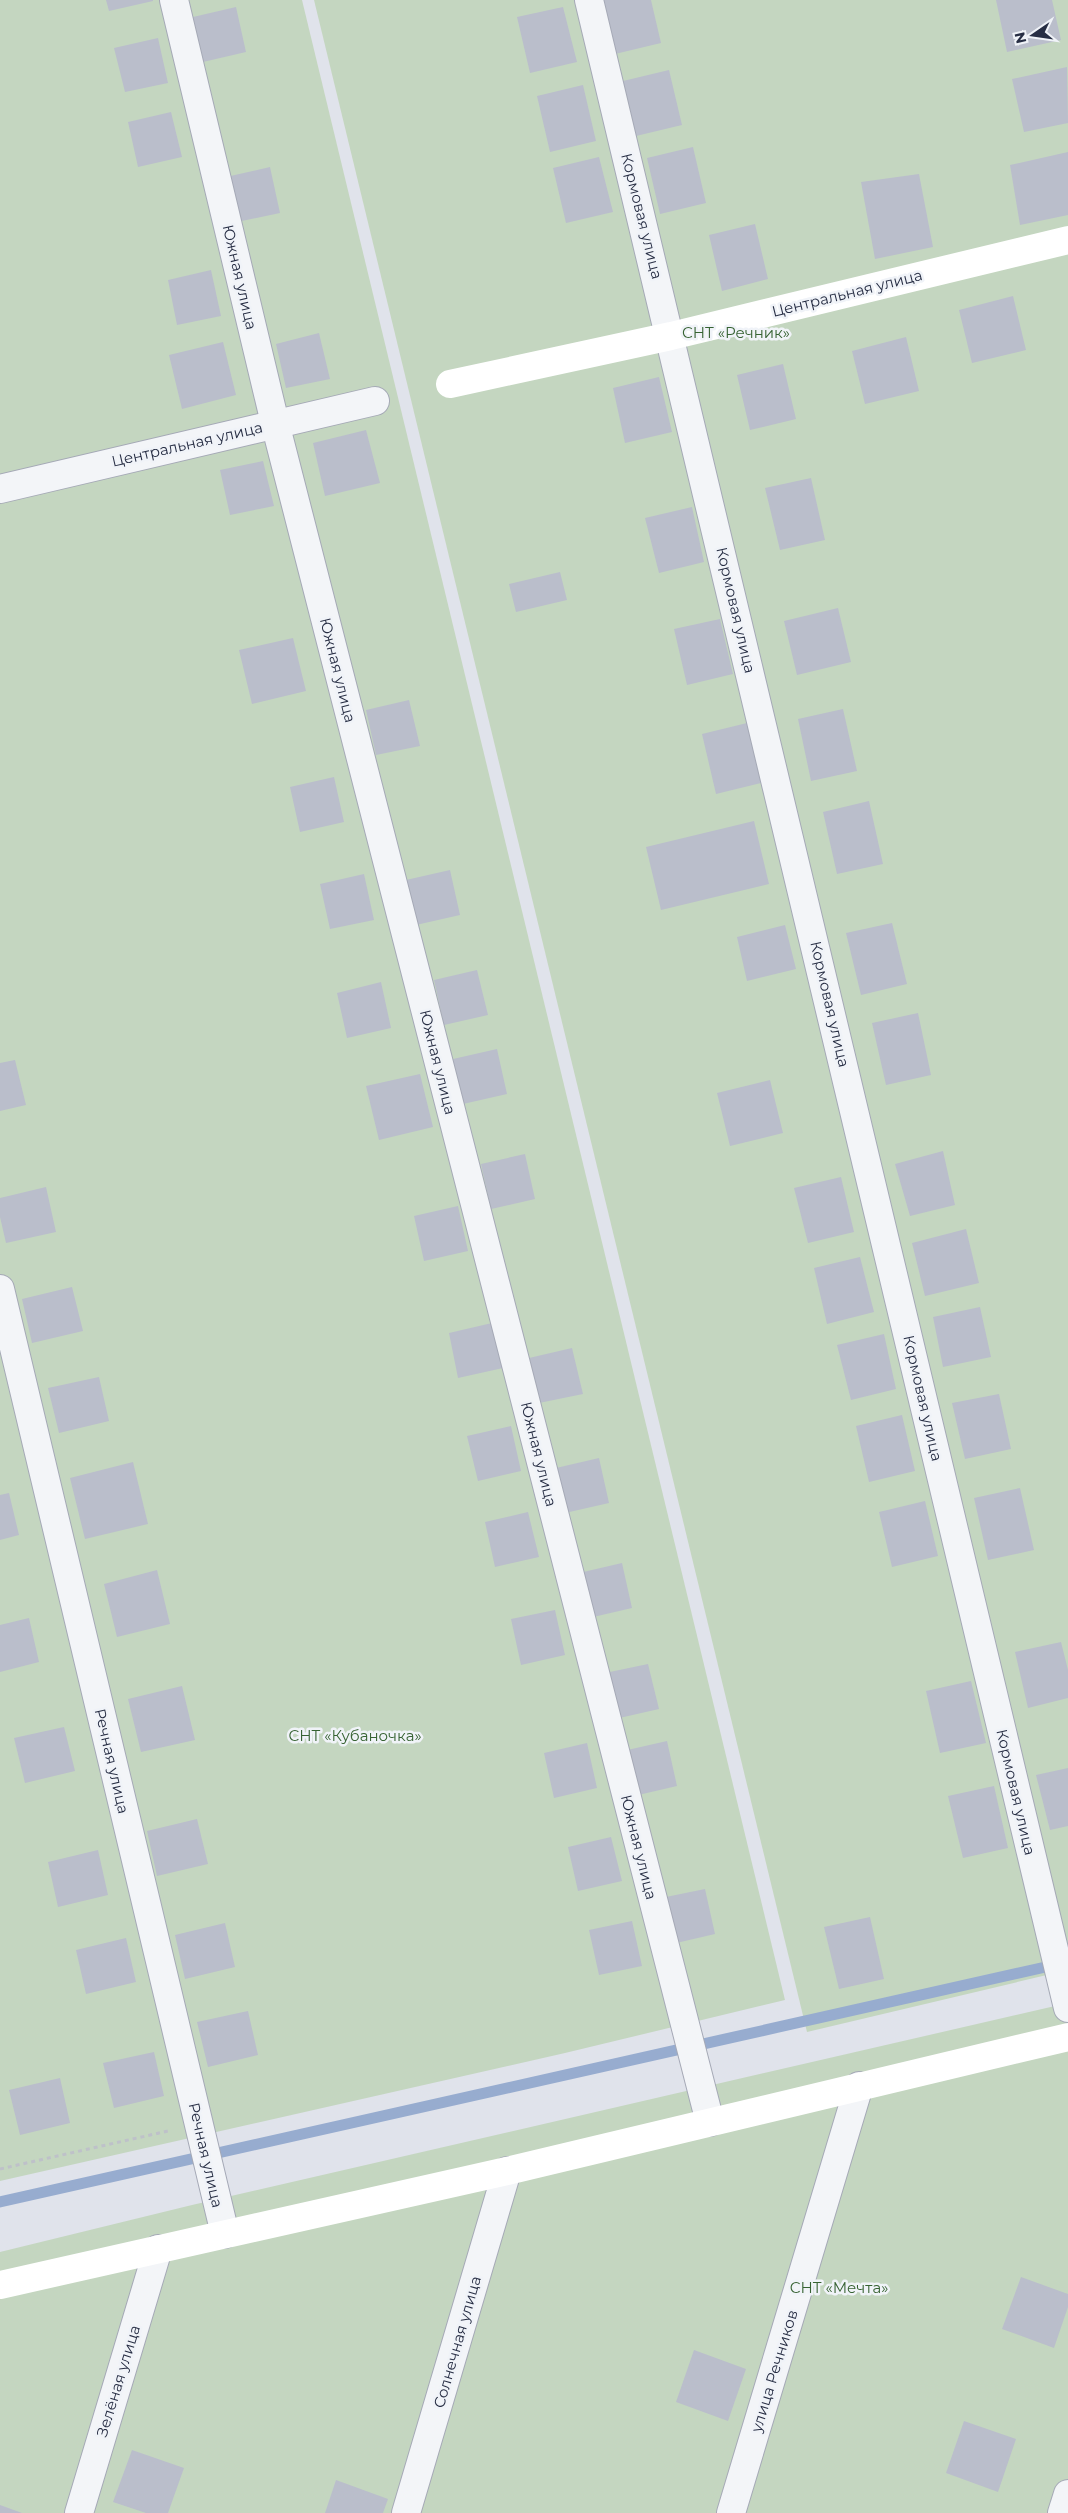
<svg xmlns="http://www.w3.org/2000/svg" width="1068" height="2513" font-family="Montserrat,sans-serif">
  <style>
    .green { fill: #c4d6c0 }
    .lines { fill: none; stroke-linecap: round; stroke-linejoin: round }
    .stream { stroke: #97accf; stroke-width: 11 }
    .building { fill: #babecb }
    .street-casing { stroke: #a5a9b6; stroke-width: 30 }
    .path { stroke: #bec1c9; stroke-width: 3; stroke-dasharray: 4 4; stroke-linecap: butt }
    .street { stroke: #f3f5f8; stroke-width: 28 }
    .secondary { stroke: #fff; stroke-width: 28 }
    .labels { text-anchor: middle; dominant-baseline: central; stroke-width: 5; stroke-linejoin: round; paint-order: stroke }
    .street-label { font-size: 15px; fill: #272e44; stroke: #f0f3f8 }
    .park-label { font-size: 15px; fill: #366232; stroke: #f0f3f8 }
  </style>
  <rect width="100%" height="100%" fill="#e0e3eb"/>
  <g class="green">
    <polygon points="0,0 302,0 785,2000 565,2053 0,2181"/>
    <polygon points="314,0 1068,0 1068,1970 807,2032"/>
    <polygon points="1068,2003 1068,2513 0,2513 0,2252 192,2205"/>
  </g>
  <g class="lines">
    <polyline class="stream" points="0,2202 1059,1964"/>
  </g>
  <g class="building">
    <polygon points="106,0 153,0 153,1 109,11"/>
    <polygon points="602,0 651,0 661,43 615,54"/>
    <polygon points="996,0 1052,0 1061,40 1007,52"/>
    <polygon points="236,7 246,52 203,62 193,17"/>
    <polygon points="563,7 577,62 530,73 517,17"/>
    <polygon points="158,38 168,83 125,92 114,48"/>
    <polygon points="1067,67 1068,123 1024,132 1012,79"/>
    <polygon points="669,70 682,125 636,136 623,81"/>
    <polygon points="583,85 596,141 550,152 537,96"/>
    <polygon points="171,112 182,157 138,167 128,122"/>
    <polygon points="693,147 706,203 660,214 647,158"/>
    <polygon points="1068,152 1068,215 1020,225 1010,165"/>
    <polygon points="599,157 613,212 566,223 553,168"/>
    <polygon points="270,167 280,213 237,222 226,177"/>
    <polygon points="919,174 933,247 875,259 861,182"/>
    <polygon points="755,224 768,279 722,291 709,235"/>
    <polygon points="211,270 221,316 177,325 168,280"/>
    <polygon points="1013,296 1026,350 972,363 959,310"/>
    <polygon points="319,333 330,379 286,388 276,344"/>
    <polygon points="906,337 919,391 865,404 852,351"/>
    <polygon points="223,342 236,395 182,409 169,355"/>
    <polygon points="783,364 796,419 750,430 737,375"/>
    <polygon points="659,377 672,432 625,443 613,388"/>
    <polygon points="366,430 380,483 325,496 313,443"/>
    <polygon points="263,461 274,506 230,515 220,470"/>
    <polygon points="811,478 825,540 780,550 765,488"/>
    <polygon points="692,507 704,562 659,573 645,518"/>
    <polygon points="560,572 567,600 516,612 509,584"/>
    <polygon points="838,608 851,662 797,675 784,621"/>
    <polygon points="720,619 733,674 687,685 674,629"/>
    <polygon points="293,638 306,691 252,704 239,650"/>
    <polygon points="409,700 420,746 376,755 366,710"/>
    <polygon points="843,709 857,771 811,781 798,719"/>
    <polygon points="747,723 761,783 716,794 702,734"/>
    <polygon points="334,777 344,822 300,832 290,787"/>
    <polygon points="869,801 883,864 837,874 823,812"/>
    <polygon points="754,821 769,884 661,910 646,847"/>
    <polygon points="450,870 460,915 416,925 406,880"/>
    <polygon points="364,874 374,920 330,929 320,884"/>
    <polygon points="892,923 907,984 861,995 846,933"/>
    <polygon points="785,925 796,969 747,981 737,937"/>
    <polygon points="477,970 488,1015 444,1025 434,980"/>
    <polygon points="381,982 391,1028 347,1038 337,993"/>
    <polygon points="918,1013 931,1075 886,1085 872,1023"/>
    <polygon points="497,1049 507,1094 463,1104 453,1059"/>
    <polygon points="15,1060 26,1105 0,1111 0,1063"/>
    <polygon points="420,1074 433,1127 379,1140 366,1086"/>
    <polygon points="770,1080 783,1133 730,1146 717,1093"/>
    <polygon points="943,1151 955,1205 910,1216 895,1164"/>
    <polygon points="525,1154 535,1199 491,1209 481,1164"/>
    <polygon points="841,1177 854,1232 808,1243 794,1188"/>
    <polygon points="46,1187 56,1232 6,1243 0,1217 0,1198"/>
    <polygon points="458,1206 468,1251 424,1261 414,1216"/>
    <polygon points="966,1229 979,1283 925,1296 912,1243"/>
    <polygon points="860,1257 874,1312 827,1324 814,1268"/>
    <polygon points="72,1287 83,1331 32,1343 22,1299"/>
    <polygon points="980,1307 991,1357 943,1367 933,1317"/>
    <polygon points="492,1323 503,1368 458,1378 449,1333"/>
    <polygon points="884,1334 896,1389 851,1400 837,1345"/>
    <polygon points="572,1348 583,1394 539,1403 529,1358"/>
    <polygon points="99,1377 109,1421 59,1433 48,1388"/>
    <polygon points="999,1394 1011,1449 965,1459 952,1403"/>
    <polygon points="902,1415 915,1471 869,1482 856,1426"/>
    <polygon points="511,1426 521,1471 478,1481 467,1436"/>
    <polygon points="599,1458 609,1503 565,1513 556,1468"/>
    <polygon points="133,1462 148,1524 85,1539 70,1478"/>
    <polygon points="1020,1488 1034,1550 988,1560 974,1498"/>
    <polygon points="9,1493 19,1535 0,1540 0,1495"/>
    <polygon points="925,1501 938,1556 892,1567 879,1512"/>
    <polygon points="528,1512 539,1557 495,1567 485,1522"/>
    <polygon points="622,1563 632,1608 589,1618 579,1573"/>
    <polygon points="157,1570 170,1624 117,1637 104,1584"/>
    <polygon points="555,1610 565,1655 521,1665 511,1619"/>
    <polygon points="29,1618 39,1662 0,1672 0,1625"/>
    <polygon points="1061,1642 1068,1670 1068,1698 1028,1708 1015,1652"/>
    <polygon points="648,1664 659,1709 615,1719 605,1673"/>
    <polygon points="971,1681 986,1743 940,1753 926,1691"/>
    <polygon points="182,1686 195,1740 141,1752 128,1699"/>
    <polygon points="64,1727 75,1771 25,1783 14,1738"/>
    <polygon points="667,1741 677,1786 634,1796 623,1751"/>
    <polygon points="587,1743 597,1788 554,1798 544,1753"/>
    <polygon points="1068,1768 1068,1826 1050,1830 1036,1775"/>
    <polygon points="994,1786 1008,1848 963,1858 948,1796"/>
    <polygon points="197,1819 208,1864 157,1876 147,1831"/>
    <polygon points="611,1837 622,1881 578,1891 568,1847"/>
    <polygon points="98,1850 108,1895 58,1907 48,1862"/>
    <polygon points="705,1889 715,1934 672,1944 661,1898"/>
    <polygon points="870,1917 884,1979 839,1989 824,1927"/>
    <polygon points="632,1921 642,1966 599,1975 589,1930"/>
    <polygon points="225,1923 235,1967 185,1979 175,1935"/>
    <polygon points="126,1938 136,1982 86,1994 76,1950"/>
    <polygon points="248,2011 258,2055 208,2067 197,2022"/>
    <polygon points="154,2052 164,2096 114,2108 103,2063"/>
    <polygon points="60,2078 70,2123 20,2135 9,2090"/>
    <polygon points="1021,2277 1068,2294 1068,2307 1054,2348 1002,2329"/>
    <polygon points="694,2350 746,2369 728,2421 676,2402"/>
    <polygon points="964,2421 1016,2439 998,2492 946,2473"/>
    <polygon points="132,2450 184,2468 168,2513 146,2513 113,2502"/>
    <polygon points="336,2480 388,2499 383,2513 325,2513"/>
    <polygon points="0,2505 22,2513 0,2513"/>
  </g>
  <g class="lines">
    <defs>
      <g id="street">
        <polyline points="174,0 275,423 710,2122"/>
        <polyline points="589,0 1068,2008"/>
        <polyline points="0,489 375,401"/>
        <polyline points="0,1289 225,2234"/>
        <polyline points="79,2513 158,2249"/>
        <polyline points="406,2513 507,2171"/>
        <polyline points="731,2513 859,2086"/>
        <polyline points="1062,2513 1068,2494"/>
      </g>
    </defs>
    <use href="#street" class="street-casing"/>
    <polyline class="path" points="0,2169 168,2131"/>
    <use href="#street" class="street"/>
    <g class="secondary">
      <polyline points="450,384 671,336 1068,240"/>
      <polyline points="0,2285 507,2171 1068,2037"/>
    </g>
  </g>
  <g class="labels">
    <g class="street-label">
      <text transform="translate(642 216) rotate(76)">Кормовая улица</text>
      <text transform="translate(240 277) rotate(77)">Южная улица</text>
      <text transform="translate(847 293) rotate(-14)">Центральная улица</text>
      <text transform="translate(187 444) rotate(-13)">Центральная улица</text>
      <text transform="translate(736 610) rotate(77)">Кормовая улица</text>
      <text transform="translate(338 670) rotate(76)">Южная улица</text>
      <text transform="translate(830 1004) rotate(77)">Кормовая улица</text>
      <text transform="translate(438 1062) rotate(76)">Южная улица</text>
      <text transform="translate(923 1398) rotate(77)">Кормовая улица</text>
      <text transform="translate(539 1454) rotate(76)">Южная улица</text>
      <text transform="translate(112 1761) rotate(77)">Речная улица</text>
      <text transform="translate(1016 1792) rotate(77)">Кормовая улица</text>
      <text transform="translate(639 1847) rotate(76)">Южная улица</text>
      <text transform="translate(206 2155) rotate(77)">Речная улица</text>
      <text transform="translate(457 2342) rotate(-74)">Солнечная улица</text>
      <text transform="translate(774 2371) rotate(-73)">улица Речников</text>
      <text transform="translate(118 2381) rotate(-73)">Зелёная улица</text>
    </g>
    <g class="park-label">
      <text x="736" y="332">СНТ «Речник»</text>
      <text x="355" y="1735">СНТ «Кубаночка»</text>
      <text x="839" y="2287">СНТ «Мечта»</text>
    </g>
  </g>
  <g transform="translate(1033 35) rotate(257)" stroke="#f0f3f8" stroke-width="4" paint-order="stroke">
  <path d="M0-4L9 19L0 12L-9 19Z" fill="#272e44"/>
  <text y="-8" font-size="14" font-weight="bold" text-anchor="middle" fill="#272e44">N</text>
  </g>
</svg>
